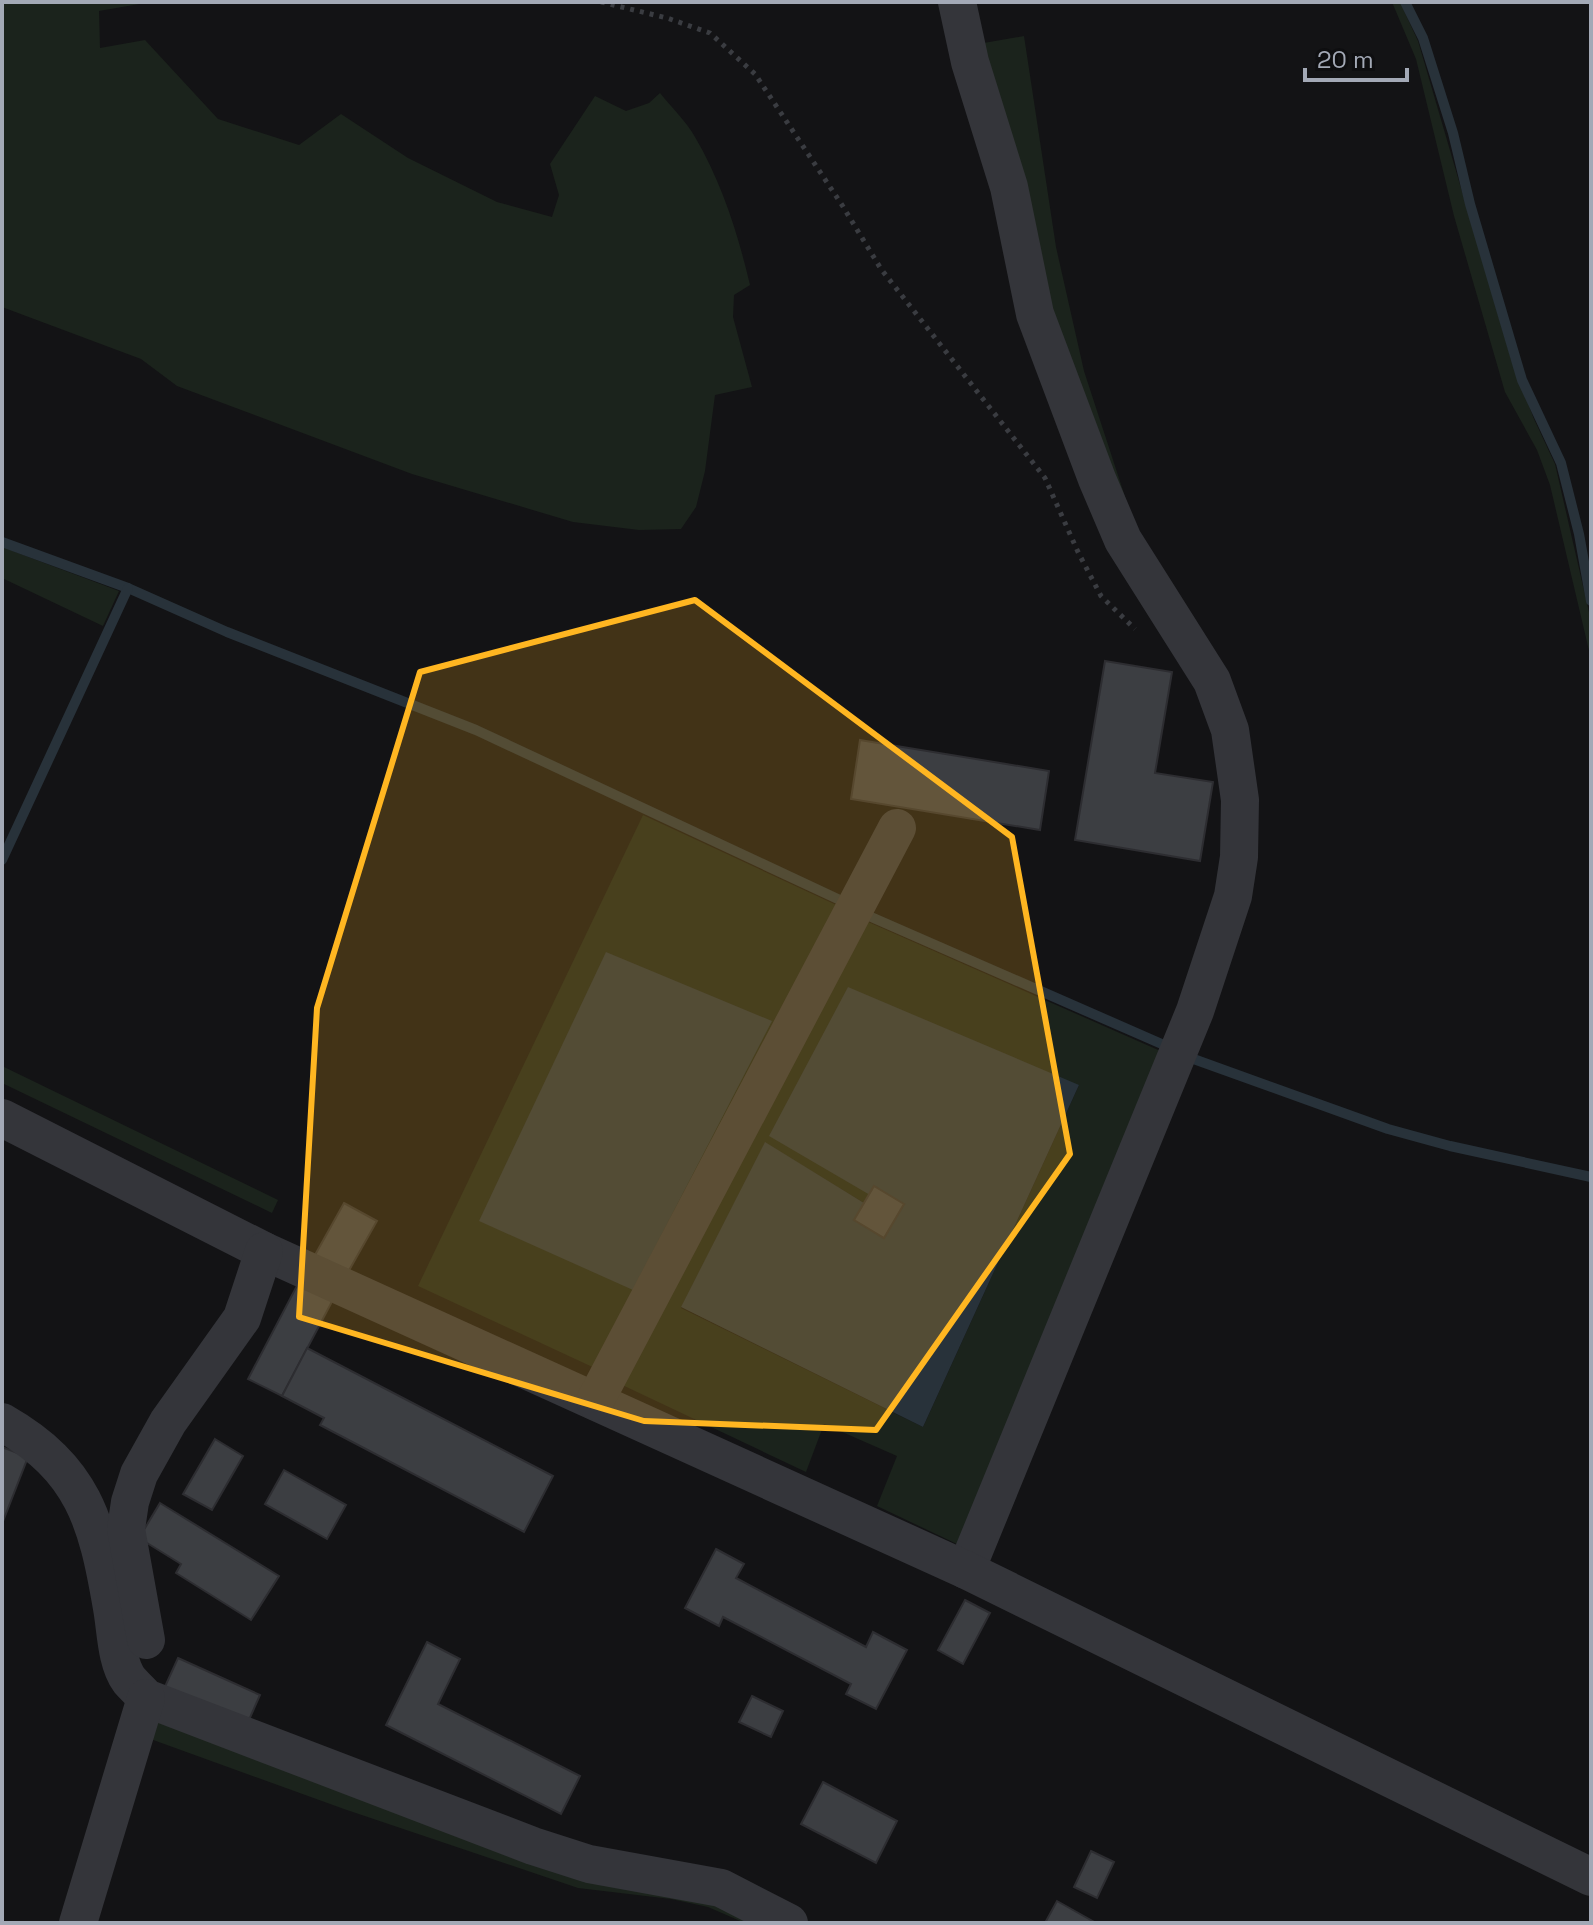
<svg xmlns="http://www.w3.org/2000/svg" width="1593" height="1925" font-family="'Space Grotesk',sans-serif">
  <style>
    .green { fill: #1b231c; fill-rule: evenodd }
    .water { fill: #28323a }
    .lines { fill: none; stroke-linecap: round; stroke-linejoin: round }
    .stream { stroke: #28323a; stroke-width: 10 }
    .building { fill: #3c3e42; stroke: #2d2d31; stroke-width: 2 }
    .path { stroke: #3a3c41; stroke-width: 5; stroke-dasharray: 4 6; stroke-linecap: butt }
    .minor { stroke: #34353a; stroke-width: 38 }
    .marked { fill: #ffb621; fill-opacity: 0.2; stroke: #ffb621; stroke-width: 6; stroke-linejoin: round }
  </style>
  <rect width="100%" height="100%" fill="#131315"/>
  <g class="green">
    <path d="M2,2H151L99,11L100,48L145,40L218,119L299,145L341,114L408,158L497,202L552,217L559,195L550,164L595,96L626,111L649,103L660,93C671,107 686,121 695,137C722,183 738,234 750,285L734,295L733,317L752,387L715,395L705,471L696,507L681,529L639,530L573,522L412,474L177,386L141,359L2,307Z"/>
    <polygon points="1392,2 1400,2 1418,41 1511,359 1534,419 1555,464 1591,621 1591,659 1550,485 1537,450 1505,392 1454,216 1416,59"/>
    <polygon points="1024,36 1056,247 1084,371 1145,558 1054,331 978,44"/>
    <polygon points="2,547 119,591 103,626 2,578"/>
    <polygon points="643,815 845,909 601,1371 418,1286"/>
    <path d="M866,921L1165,1053L957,1544L877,1506L897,1456L824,1424L806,1472L618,1383ZM1079,1085L923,1427L681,1308L765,1143L864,1203L870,1195Z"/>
    <polygon points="2,1066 278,1200 272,1213 2,1083"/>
    <polygon points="151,1716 715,1894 769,1923 745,1923 708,1907 671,1899 578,1888 344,1809 145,1737"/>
  </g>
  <g class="water">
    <polygon points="606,952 772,1021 633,1290 479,1221"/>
    <polygon points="848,987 1079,1085 923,1427 681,1307 765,1142 864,1203 884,1237 904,1205 870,1195 769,1136"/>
  </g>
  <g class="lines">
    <g class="stream">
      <polyline points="1405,2 1423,38 1453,133 1470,204 1522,380 1561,463 1579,534 1591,601"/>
      <polyline points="2,542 128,588 227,632 476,730 842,901"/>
      <polyline points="2,860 128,588"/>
      <polyline points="862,913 1164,1045"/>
      <polyline points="1188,1057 1388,1129 1450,1146 1591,1177"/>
    </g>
  </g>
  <g class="building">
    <polygon points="1105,661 1172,672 1155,773 1213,782 1200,861 1075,840"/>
    <polygon points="860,740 1049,771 1040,830 851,799"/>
    <polygon points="874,1186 904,1204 884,1238 854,1220"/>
    <polygon points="344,1203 377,1221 347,1274 315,1255"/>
    <polygon points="301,1278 335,1296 282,1396 248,1379"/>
    <polygon points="307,1348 553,1476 524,1532 320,1425 324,1418 282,1396"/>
    <polygon points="215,1439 243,1456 212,1510 183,1494"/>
    <polygon points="2,1447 28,1457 2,1524"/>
    <polygon points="284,1470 346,1505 327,1539 265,1504"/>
    <polygon points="160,1503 279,1576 251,1620 176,1573 181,1564 139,1538"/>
    <polygon points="716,1549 744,1564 736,1578 866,1647 873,1632 907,1650 876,1709 846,1694 851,1684 723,1617 719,1626 685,1608"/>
    <polygon points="965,1600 990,1613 963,1664 938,1650"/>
    <polygon points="427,1642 460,1659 438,1704 580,1776 561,1814 386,1725"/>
    <polygon points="178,1658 260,1695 245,1729 163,1691"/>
    <polygon points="752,1696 783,1711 771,1737 739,1722"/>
    <polygon points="823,1782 897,1821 876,1863 801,1824"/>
    <polygon points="1091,1851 1114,1862 1097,1898 1074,1887"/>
    <polygon points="1057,1901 1096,1923 1045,1923"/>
  </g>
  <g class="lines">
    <polyline class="path" points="601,2 667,18 710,33 755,74 842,205 881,269 1045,478 1078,552 1101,596 1135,629"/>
    <g class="minor">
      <polyline points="957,2 970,62 1009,187 1035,314 1097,479 1123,540 1212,681 1230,730 1240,800 1239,857 1233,896 1195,1011 966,1570"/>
      <polyline points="2,1118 264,1251 966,1570 1591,1877"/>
      <polyline points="595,1401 897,828"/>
      <path d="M2,1422C84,1469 97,1521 112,1608C116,1630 116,1662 129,1680C134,1686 141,1692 146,1698L533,1846L589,1864L721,1888L789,1923"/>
      <polyline points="146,1640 126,1529 130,1502 139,1474 168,1422 242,1318 264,1251"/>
      <polyline points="78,1923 146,1698"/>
    </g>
  </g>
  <path class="marked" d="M695,600L1012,837L1070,1154L876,1430L644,1421L299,1317L317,1008L420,672Z"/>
  <rect width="1593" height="1925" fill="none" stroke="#a3a9b6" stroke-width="8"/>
  <path d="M1305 68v12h102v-12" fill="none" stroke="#a3a9b6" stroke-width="4"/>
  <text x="1317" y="68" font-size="24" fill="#a3a9b6" stroke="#0e0e10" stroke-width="6" paint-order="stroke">20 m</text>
</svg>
